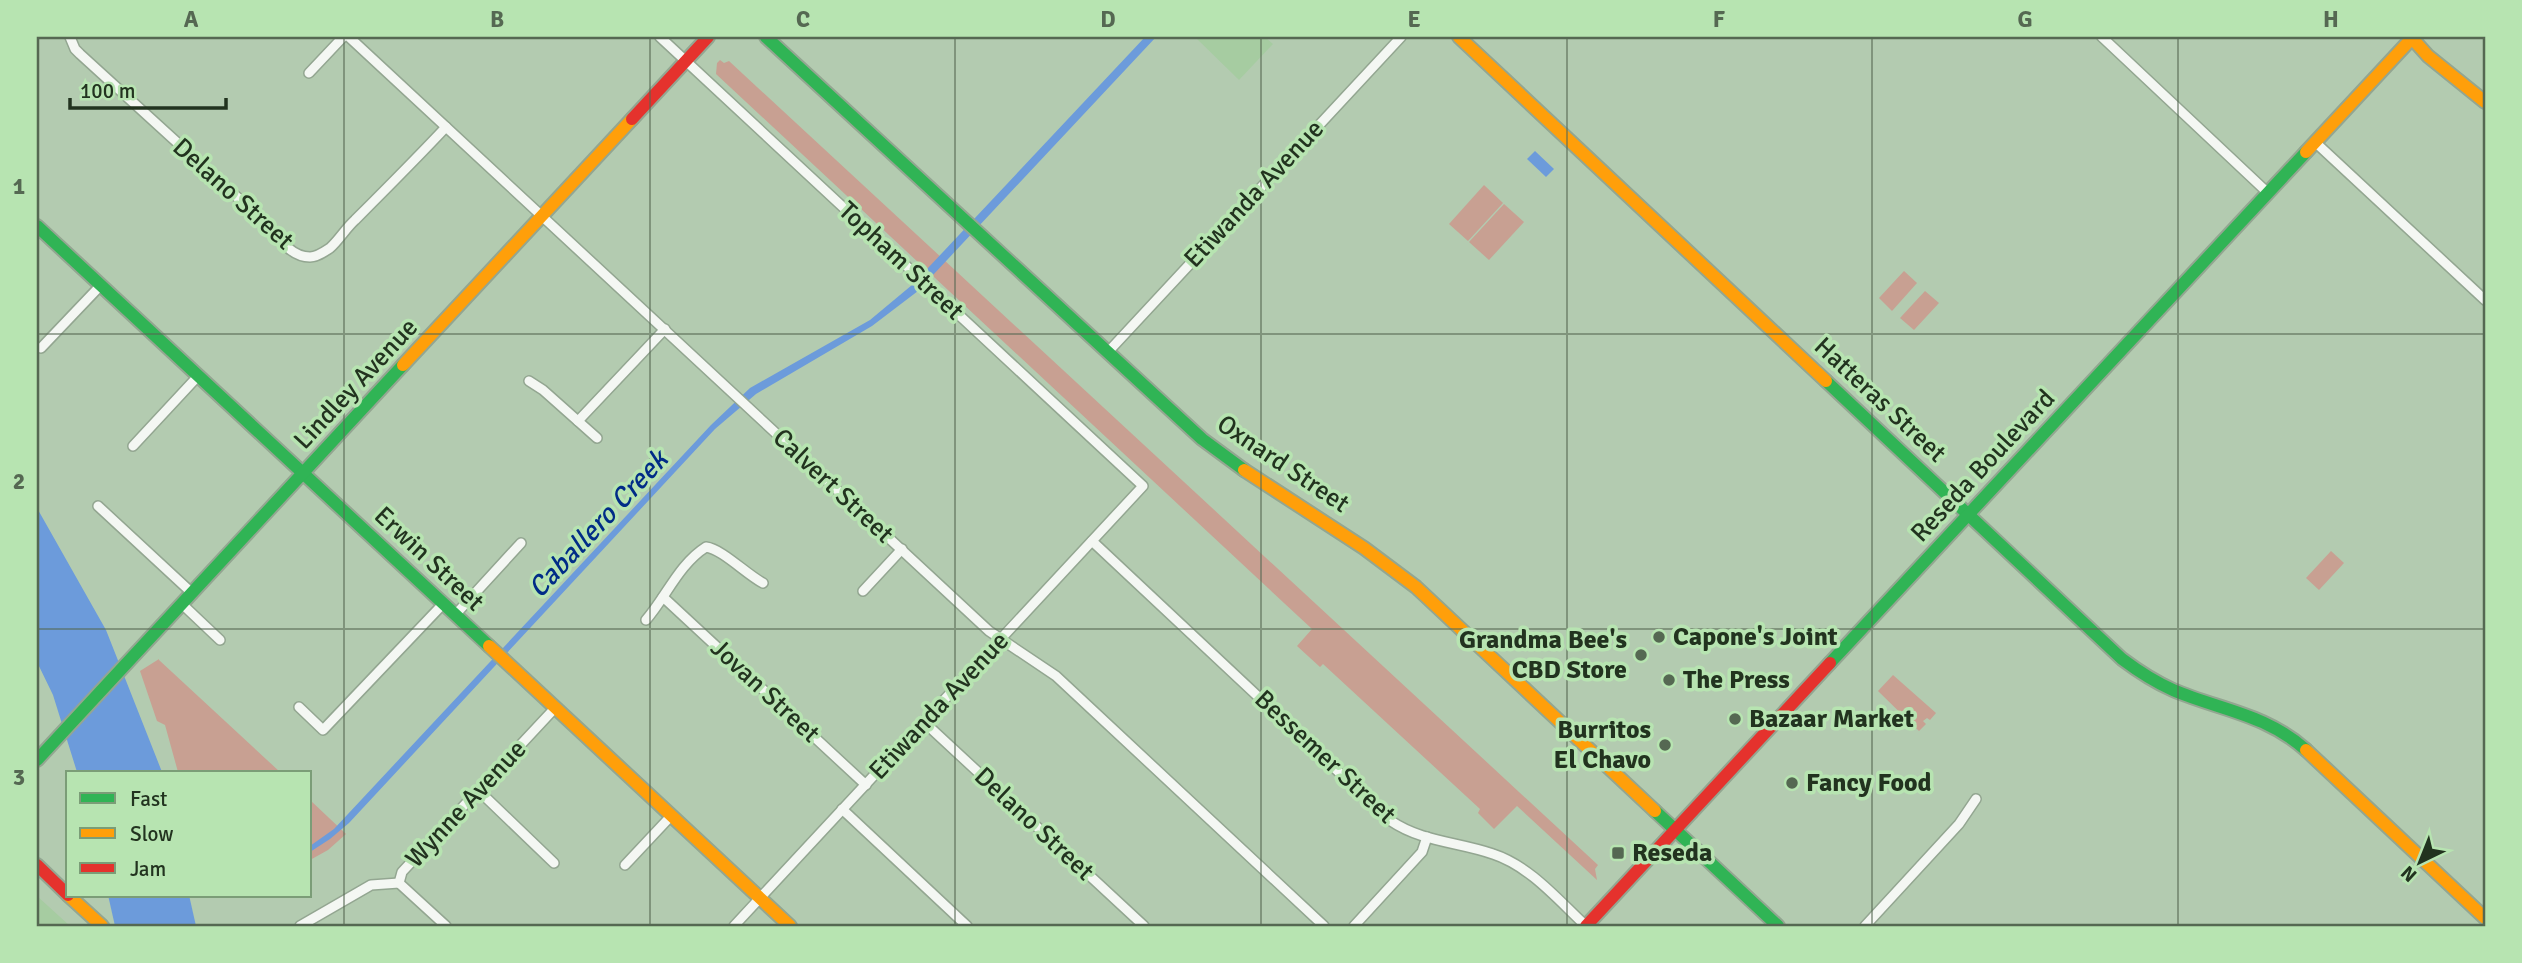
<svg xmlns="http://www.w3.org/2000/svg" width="2522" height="963" font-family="Signika,sans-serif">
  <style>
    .built { fill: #a6cca1 }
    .green { fill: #c8a092 }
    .water { fill: #6c9bdb }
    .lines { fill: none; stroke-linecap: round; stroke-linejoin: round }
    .street-casing { stroke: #93a691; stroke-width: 12 }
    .fast-casing { stroke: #93a691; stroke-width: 16 }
    .slow-casing { stroke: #93a691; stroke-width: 16 }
    .jam-casing { stroke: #93a691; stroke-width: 16 }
    .street { stroke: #f4f7f3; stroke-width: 9 }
    .fast { stroke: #30b455; stroke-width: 12 }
    .slow { stroke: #ff9f0a; stroke-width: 12 }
    .jam { stroke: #e5322d; stroke-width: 12 }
    .grid { fill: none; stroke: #556852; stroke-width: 2; stroke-opacity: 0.55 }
    .poi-dot { fill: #556852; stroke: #b7e4b1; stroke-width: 2.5 }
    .labels { text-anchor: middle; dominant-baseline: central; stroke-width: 7; stroke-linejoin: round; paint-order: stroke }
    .street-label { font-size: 26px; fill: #22331f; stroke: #b7e4b1 }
    .poi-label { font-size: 26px; font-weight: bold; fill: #22331f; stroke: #b7e4b1; text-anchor: start }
    .water-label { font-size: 28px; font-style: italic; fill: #002c87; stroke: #b7e4b1 }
    .neatline { fill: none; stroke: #556852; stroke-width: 2.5 }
    .grid-label { font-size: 23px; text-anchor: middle; font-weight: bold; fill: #556852 }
  </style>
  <rect width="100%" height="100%" fill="#b3cbb0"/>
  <g class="built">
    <polygon points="1195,37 1265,37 1273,44 1239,80"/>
    <polygon points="37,896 70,926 37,926"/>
  </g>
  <g class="green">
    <polygon points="720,60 724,63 729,61 1598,865 1595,869 1597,880 1517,806 1494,829 1478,813 1480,809 1323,664 1320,667 1297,646 1312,629 716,74 717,63"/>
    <polygon points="1484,185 1503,203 1468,241 1449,224"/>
    <polygon points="1504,204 1524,222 1489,260 1469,242"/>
    <polygon points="1904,271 1917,283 1892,311 1879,298"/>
    <polygon points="1925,291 1939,303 1914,330 1900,318"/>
    <polygon points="2331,551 2344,563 2319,590 2306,578"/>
    <polygon points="159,659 159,660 280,772 178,772 165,725 157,721 140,671"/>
    <polygon points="1893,675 1936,713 1930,720 1927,718 1923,721 1926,724 1919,731 1878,691"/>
    <polygon points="310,800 346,834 328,850 310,860"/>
  </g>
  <g class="water">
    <polygon points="1145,37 1156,37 918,291 872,326 756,394 715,429 349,823 330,839 310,852 310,846 334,829 711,425 750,388 870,320 912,285"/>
    <polygon points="1535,151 1554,169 1546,177 1527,159"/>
    <polygon points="37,508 106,630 162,772 77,772 53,695 37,662"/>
    <polygon points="108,895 189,895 196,926 115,926"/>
  </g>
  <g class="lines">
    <defs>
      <g id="street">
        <path d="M70,37L75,49L80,54L272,229C281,242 293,257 310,257C317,257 324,252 330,248C339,240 346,228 355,220C386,189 416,159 446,127"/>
        <polyline points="349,37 989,631 1056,676 1324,926"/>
        <polyline points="660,37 1143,486 734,926"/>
        <polyline points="2102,37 2268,193"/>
        <polyline points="309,73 343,37"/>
        <polyline points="2315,142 2485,300"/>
        <polyline points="41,348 101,285"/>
        <polyline points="1108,352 1401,37"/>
        <polyline points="529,381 543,390 597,438"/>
        <polyline points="578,421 665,329"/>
        <polyline points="133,446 199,375"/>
        <polyline points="98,506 192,593"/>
        <path d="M1092,541L1391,821C1422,842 1459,842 1493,854C1530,866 1559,901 1586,926"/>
        <polyline points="863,591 902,549"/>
        <polyline points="663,597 866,785"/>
        <polyline points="182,604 220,640"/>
        <polyline points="455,615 521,543"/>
        <path d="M646,620C666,597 679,564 706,547C722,549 746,574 763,583"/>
        <polyline points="299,707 323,730 443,604"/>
        <polyline points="924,722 1144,926"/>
        <polyline points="478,790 554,863"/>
        <polyline points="842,809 967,926"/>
        <polyline points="625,865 671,816"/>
        <polyline points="399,883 402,872 555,708"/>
        <polyline points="399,883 446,926"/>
        <polyline points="300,926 371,885 399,883"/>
        <polyline points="1354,926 1422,852 1427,837"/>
        <polyline points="1865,926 1959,824 1976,799"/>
      </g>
      <g id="fast">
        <polyline points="766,37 1202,439 1244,470"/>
        <polyline points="37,226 489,646"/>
        <path d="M1826,381L2122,659C2138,671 2155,682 2173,690C2220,710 2266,714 2306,750"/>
        <polyline points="1830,663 2306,152"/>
        <polyline points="37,760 403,365"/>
        <polyline points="1655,811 1778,926"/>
      </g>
      <g id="slow">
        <polyline points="1459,37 1826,381"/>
        <polyline points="2411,37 2428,56 2485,102"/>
        <polyline points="2306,152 2413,37"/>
        <polyline points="403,365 632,119"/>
        <polyline points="1244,470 1364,548 1416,587 1655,811"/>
        <polyline points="489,646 790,926"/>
        <polyline points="2306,750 2485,918"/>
        <polyline points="68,895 102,926"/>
      </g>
      <g id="jam">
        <polyline points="632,119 708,37"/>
        <polyline points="37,865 68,895"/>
        <polyline points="1586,926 1830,663"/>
      </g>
    </defs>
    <use href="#street" class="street-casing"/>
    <use href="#fast" class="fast-casing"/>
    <use href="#slow" class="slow-casing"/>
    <use href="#jam" class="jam-casing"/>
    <use href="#street" class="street"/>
    <use href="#fast" class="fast"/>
    <use href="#slow" class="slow"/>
    <use href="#jam" class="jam"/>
  </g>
  <path class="grid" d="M344,37V926M650,37V926M955,37V926M1261,37V926M1567,37V926M1872,37V926M2178,37V926M37,334H2485M37,629H2485"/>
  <g class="poi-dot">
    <circle cx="1659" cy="637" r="7"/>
    <circle cx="1641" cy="655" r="7"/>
    <circle cx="1669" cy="680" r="7"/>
    <circle cx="1735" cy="719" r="7"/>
    <circle cx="1665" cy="745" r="7"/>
    <circle cx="1792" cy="783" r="7"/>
    <rect x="1611" y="846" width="14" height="14" rx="3.5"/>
  </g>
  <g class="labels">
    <g class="street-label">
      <text transform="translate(233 194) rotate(42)">Delano Street</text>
      <text transform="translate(1254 194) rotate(-47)">Etiwanda Avenue</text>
      <text transform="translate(901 261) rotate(43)">Topham Street</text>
      <text transform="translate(356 384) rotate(-47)">Lindley Avenue</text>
      <text transform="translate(1880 400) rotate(43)">Hatteras Street</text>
      <text transform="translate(1283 464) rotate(34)">Oxnard Street</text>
      <text transform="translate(1983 466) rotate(-47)">Reseda Boulevard</text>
      <text transform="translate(833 486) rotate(43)">Calvert Street</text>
      <text transform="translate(429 559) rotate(43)">Erwin Street</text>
      <text transform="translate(765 691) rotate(43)">Jovan Street</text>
      <text transform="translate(939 706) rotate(-47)">Etiwanda Avenue</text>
      <text transform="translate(1325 757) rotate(43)">Bessemer Street</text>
      <text transform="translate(466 804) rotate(-47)">Wynne Avenue</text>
      <text transform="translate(1034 824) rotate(43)">Delano Street</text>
    </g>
    <g class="poi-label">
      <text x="1673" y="637">Capone's Joint</text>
      <text x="1627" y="640" text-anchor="end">Grandma Bee's<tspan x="1627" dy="30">CBD Store</tspan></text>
      <text x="1683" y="680">The Press</text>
      <text x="1749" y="719">Bazaar Market</text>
      <text x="1651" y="730" text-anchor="end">Burritos<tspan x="1651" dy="30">El Chavo</tspan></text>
      <text x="1806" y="783">Fancy Food</text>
      <text x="1632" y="853">Reseda</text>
    </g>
    <g class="water-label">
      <text transform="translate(598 524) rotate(-47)">Caballero Creek</text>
    </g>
  </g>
  <rect width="2522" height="963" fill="none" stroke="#b7e4b1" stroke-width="77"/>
  <rect x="66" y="771" width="245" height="126" fill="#b7e4b1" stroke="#7b9d77" stroke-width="2"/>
  <rect x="80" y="793" width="35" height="10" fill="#30b455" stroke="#7b9d77" stroke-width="2"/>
  <text x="130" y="806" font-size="21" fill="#22331f">Fast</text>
  <rect x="80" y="828" width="35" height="10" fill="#ff9f0a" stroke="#7b9d77" stroke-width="2"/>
  <text x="130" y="841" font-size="21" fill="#22331f">Slow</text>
  <rect x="80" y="863" width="35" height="10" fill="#e5322d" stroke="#7b9d77" stroke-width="2"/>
  <text x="130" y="876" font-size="21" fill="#22331f">Jam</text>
  <g transform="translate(2420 862) rotate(223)" stroke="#b7e4b1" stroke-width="5" paint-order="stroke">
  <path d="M0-5L12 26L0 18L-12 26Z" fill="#22331f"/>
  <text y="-10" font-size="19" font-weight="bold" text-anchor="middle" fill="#22331f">N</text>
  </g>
  <path d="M70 98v10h156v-10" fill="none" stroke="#22331f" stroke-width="3.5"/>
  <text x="80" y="98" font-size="21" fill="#22331f" stroke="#b7e4b1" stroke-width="5" paint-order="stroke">100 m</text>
  <rect x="38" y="38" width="2446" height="887" class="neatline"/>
  <g class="grid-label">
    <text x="191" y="27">A</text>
    <text x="497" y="27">B</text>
    <text x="803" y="27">C</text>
    <text x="1108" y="27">D</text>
    <text x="1414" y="27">E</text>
    <text x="1719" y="27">F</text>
    <text x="2025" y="27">G</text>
    <text x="2331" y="27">H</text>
    <text x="19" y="194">1</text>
    <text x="19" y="489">2</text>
    <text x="19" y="785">3</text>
  </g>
</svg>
